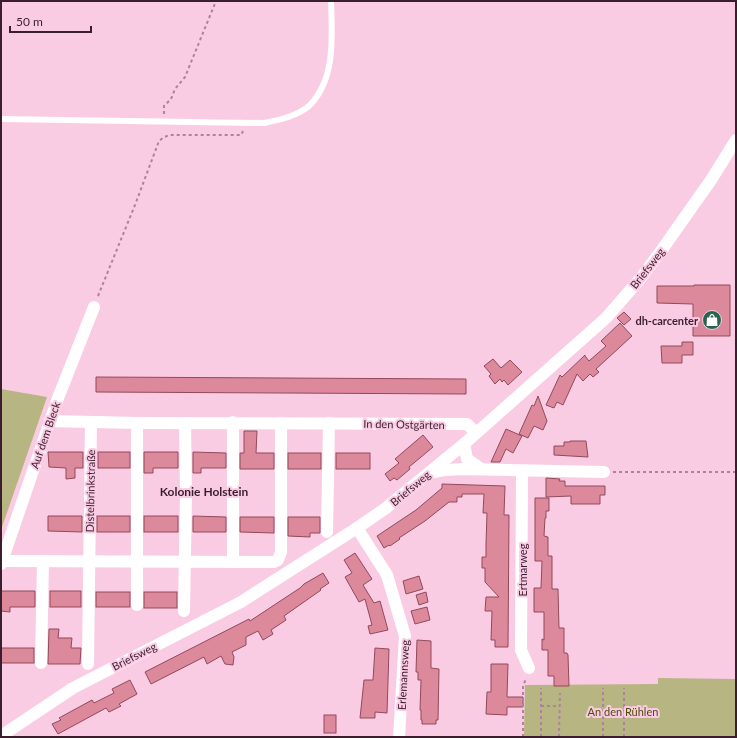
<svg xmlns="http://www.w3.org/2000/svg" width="737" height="738" font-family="Lato,sans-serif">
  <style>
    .green { fill: #b7b582 }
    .building { fill: #db899b; stroke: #93495b }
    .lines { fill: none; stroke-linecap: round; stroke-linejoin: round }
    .path { stroke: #ab8499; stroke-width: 2; stroke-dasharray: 3 3; stroke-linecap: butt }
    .lane { stroke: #fff; stroke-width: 6 }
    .street { stroke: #fff; stroke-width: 12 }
    .labels { text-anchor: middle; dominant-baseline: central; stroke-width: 4; stroke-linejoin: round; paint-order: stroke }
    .street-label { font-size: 11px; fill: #3b1e2e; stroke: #facce4 }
    .poi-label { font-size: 11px; font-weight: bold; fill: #3b1e2e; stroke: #facce4; text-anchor: end }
    .park-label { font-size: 11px; fill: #504c09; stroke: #facce4 }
    .neighbourhood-label { font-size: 12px; font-weight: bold; fill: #3b1e2e; stroke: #facce4 }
  </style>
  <rect width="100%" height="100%" fill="#facce4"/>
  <g class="green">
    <polygon points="1,389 47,397 1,530"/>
    <polygon points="658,678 736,679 736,737 524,737 525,685 658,684"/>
  </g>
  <g class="building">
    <polygon points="694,285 730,285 730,336 693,336 693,304 657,303 657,286 694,286"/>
    <polygon points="624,312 631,319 624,325 617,318"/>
    <polygon points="620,323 632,336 596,369 599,372 593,377 590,374 583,381 577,374 563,405 557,402 554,408 546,405 560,375 562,377 585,355 585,356 589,361 606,346 601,341"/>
    <polygon points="682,342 693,342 693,355 682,355 682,363 662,363 661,346 682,346"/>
    <polygon points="493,359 501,368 510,360 522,372 508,385 504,380 502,382 500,379 495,384 489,376 491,374 484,366"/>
    <polygon points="96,377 466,379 466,394 96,392"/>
    <polygon points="538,396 547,421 543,430 534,426 528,438 519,434 532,405 534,406"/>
    <polygon points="506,429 522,436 513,453 506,449 500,462 491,462"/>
    <polygon points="244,431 257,431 256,453 274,453 274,469 240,469 240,453 244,453"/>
    <polygon points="423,435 433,447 409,467 410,469 397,480 394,478 390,481 385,474 399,463 395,459"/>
    <polygon points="570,441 586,441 588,457 554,455 554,446 564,446 564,442 570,442"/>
    <polygon points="48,452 83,452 83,468 75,468 75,478 66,479 66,468 49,467"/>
    <rect x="98" y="452" width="32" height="16"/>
    <polygon points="144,452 178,452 178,468 153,468 153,473 144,473"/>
    <polygon points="193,452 226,453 226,468 201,468 201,473 193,473"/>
    <rect x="288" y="453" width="33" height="16"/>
    <rect x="336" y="453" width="34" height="16"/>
    <polygon points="546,478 560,479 559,481 565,481 565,486 605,486 605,495 600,495 600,504 571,504 571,496 546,497"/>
    <polygon points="442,484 505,486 504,515 509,515 508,647 495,647 495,640 491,640 492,611 485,611 486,597 499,597 485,582 485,568 482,568 482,557 486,557 486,544 487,513 483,513 484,494 462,494 462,497 457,497 457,502 449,502 425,521 399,538 400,539 390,546 389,545 384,548 377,536 416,510 442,488"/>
    <polygon points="535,498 549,498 549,511 546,511 546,518 545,518 544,536 548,537 548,556 552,556 552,589 558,589 559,628 564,628 564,653 567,653 568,655 569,686 554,686 554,676 548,676 548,650 542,650 542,639 544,640 544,612 534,612 534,588 541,588 542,561 535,561"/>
    <polygon points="48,516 82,516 82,532 48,531"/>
    <rect x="97" y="516" width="33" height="16"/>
    <rect x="144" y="516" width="34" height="16"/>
    <polygon points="193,516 226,517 226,532 193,532"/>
    <polygon points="240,517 274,517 274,533 240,532"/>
    <polygon points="288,517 320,517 320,533 310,533 310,537 288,536"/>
    <polygon points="355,553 372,579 363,585 374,603 380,601 388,630 370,634 368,626 372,625 365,599 359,602 345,577 352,573 344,560"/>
    <polygon points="323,573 329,583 320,589 321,590 284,616 286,620 271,630 273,634 263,640 258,631 246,637 246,645 232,652 234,657 233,665 225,664 221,656 207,664 204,657 151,684 145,672 249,619 250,621 300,588 304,584"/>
    <polygon points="419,576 423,589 406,594 403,581"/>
    <polygon points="1,591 35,591 35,607 10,607 10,612 1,611"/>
    <rect x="50" y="591" width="31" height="16"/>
    <rect x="96" y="592" width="34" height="15"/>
    <rect x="144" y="592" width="33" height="16"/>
    <polygon points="426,592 428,602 419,605 416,595"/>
    <polygon points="427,607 430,620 415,624 411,611"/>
    <polygon points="49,629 59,629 58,638 72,638 71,648 81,648 80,664 48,664"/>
    <polygon points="417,640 431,641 431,668 439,669 438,720 436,720 436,724 422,724 422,720 421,720 421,710 420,710 421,680 418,680 418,672 416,672"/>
    <rect x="1" y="648" width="33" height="15"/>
    <polygon points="375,648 389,649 387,713 375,712 375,718 360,718 364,680 373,680"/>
    <polygon points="491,664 508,664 507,697 523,697 523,707 507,707 507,715 486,714 487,692 491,692"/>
    <polygon points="130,680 137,694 119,704 121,706 109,712 106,708 58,734 52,724 61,720 59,718 92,700 94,703 114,693 112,689"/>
    <rect x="324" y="715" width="12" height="18"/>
  </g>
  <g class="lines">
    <g class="path">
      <polyline points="164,114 164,106 171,99 175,89 185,77 216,1"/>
      <polyline points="98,296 135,205 159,141 164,137 170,135 241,135 243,131"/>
      <polyline points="613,472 736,472"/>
      <polyline points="541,706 560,706"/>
      <polyline points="523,737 523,687 526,678"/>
      <polyline points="541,737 541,688"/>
      <polyline points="559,737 560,693"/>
      <polyline points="603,737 603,688"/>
      <polyline points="624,737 624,688"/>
    </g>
    <path class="lane" d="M1,119L264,123C279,120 298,116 310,105C336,78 332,35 331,1"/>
    <g class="street">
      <polyline points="50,421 137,423 467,424 476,433"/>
      <polyline points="464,444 467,459 481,469"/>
      <polyline points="522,471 521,650 529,668"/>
      <polyline points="429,473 444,470 463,469 604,472"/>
      <polyline points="357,528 387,575 405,636 399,737"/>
      <polyline points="327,532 329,423"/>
      <polyline points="2,561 274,562 278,560 281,552 281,423"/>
      <polyline points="233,562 233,422"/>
      <polyline points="1,564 58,398 94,307"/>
      <polyline points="137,605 137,423"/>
      <polyline points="184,611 186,495 185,423"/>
      <polyline points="41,663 43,561"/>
      <polyline points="88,664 91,422"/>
      <polyline points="1,736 73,688 241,602 357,528 386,508 464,444 606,318 640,279 661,251 711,180 736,140"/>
    </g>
  </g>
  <defs>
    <symbol id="shop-disc" viewBox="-11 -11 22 22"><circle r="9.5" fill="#29644e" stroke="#facce4"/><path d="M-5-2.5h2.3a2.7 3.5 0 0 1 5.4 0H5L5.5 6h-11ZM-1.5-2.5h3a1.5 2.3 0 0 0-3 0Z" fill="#fff"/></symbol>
  </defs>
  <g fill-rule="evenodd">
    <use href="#shop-disc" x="701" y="309" width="22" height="22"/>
  </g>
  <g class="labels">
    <g class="street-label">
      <text transform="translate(647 268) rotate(-52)">Briefsweg</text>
      <text transform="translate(404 424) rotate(1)">In den Ostgärten</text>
      <text transform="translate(45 435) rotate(-71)">Auf dem Bleck</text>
      <text transform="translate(410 488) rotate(-40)">Briefsweg</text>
      <text transform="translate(90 491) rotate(-89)">Distelbrinkstraße</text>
      <text transform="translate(522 570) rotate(-90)">Ertmarweg</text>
      <text transform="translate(134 656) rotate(-27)">Briefsweg</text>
      <text transform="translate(403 675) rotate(-87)">Erlemannsweg</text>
    </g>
    <g class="poi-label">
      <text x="698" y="320">dh-carcenter</text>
    </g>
    <g class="park-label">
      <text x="623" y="711">An den Rühlen</text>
    </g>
    <g class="neighbourhood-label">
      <text x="204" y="491">Kolonie Holstein</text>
    </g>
  </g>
  <rect width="737" height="738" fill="none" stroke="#3b1e2e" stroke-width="4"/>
  <path d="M10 26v6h81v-6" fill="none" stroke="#3b1e2e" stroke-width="2"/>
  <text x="16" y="26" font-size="12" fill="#3b1e2e" stroke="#facce4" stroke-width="3" paint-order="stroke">50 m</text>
</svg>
